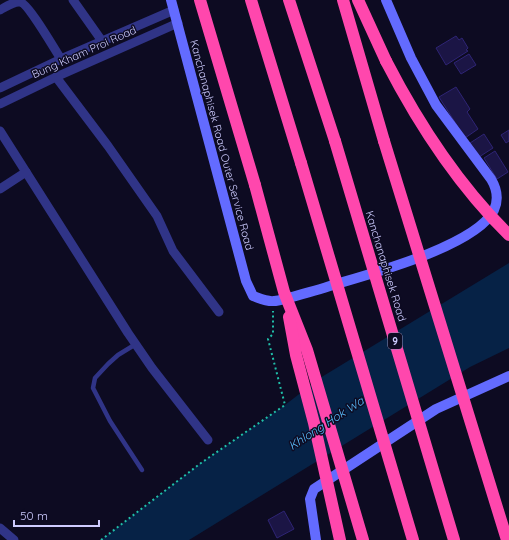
<svg xmlns="http://www.w3.org/2000/svg" width="509" height="540" font-family="Quicksand,sans-serif">
  <style>
    .water { fill: #062246 }
    .building { fill: #1b1545; stroke: #2e2474 }
    .lines { fill: none; stroke-linecap: round; stroke-linejoin: round }
    .path { stroke: #20bfa9; stroke-width: 2; stroke-dasharray: 2 3; stroke-linecap: butt }
    .lane { stroke: #303487; stroke-width: 4.5 }
    .street { stroke: #303487; stroke-width: 9 }
    .secondary { stroke: #636bff; stroke-width: 10 }
    .highway { stroke: #ff47ad; stroke-width: 12 }
    .highway-bridge { stroke: #ff47ad; stroke-width: 12 }
    .labels { text-anchor: middle; dominant-baseline: central; stroke-width: 3; stroke-linejoin: round; paint-order: stroke }
    .shield { fill: #0d0b22; stroke: #9492bd; stroke-width: 1 }
    .shield-label { font-size: 10px; font-weight: bold; fill: #ceccff }
    .street-label { font-size: 11px; fill: #ceccff; stroke: #0d0b22 }
    .water-label { font-size: 12px; font-style: italic; fill: #5abfff; stroke: #0d0b22 }
  </style>
  <rect width="100%" height="100%" fill="#0d0b22"/>
  <polygon class="water" points="509,263 509,348 470,367 189,540 101,540 201,463 285,405 320,378"/>
  <g class="building">
    <polygon points="456,36 459,40 462,38 468,48 466,50 468,51 446,65 436,48"/>
    <polygon points="469,54 476,65 461,74 454,63"/>
    <polygon points="456,87 470,109 467,112 478,129 465,138 439,97"/>
    <polygon points="509,130 509,141 506,143 501,135"/>
    <polygon points="484,134 493,148 479,157 470,143"/>
    <polygon points="495,151 508,172 497,179 484,158"/>
    <polygon points="284,511 294,529 277,538 268,520"/>
  </g>
  <g class="lines">
    <polyline class="path" points="101,540 201,463 285,405 268,339 273,334 273,311"/>
    <polyline class="lane" points="136,344 118,355 108,364 95,378 93,388 110,421 142,470"/>
    <g class="street">
      <polyline points="73,0 102,41"/>
      <path d="M0,10C6,7 14,1 20,2C28,3 55,50 61,59"/>
      <polyline points="56,77 108,146 157,216 173,251 219,312"/>
      <polyline points="0,88 61,59 174,10"/>
      <polyline points="0,104 56,77 178,23"/>
      <polyline points="0,131 128,333 152,368 208,440"/>
      <polyline points="0,189 26,172"/>
      <polyline points="0,528 14,540"/>
    </g>
    <g class="secondary">
      <path d="M171,0L246,281L253,296C259,298 267,302 274,301C278,301 284,299 288,298C303,294 318,290 333,285C370,274 476,246 494,210C499,199 497,189 491,179L436,105L411,58L386,0"/>
      <polyline points="316,540 310,499 314,489 436,409 509,376"/>
    </g>
    <g class="highway">
      <polyline points="200,0 255,185"/>
      <polyline points="251,0 301,163"/>
      <polyline points="289,0 335,141"/>
      <polyline points="343,0 384,141"/>
      <polyline points="358,0 386,61"/>
    </g>
    <g class="highway-bridge">
      <path d="M386,61C419,125 458,185 509,235"/>
      <polyline points="335,141 454,540"/>
      <polyline points="384,141 507,540"/>
      <polyline points="301,163 413,540"/>
      <polyline points="255,185 284,292 307,350 363,540"/>
      <polyline points="289,317 296,355 314,423 340,540"/>
    </g>
  </g>
  <g class="labels">
    <rect class="shield" x="388" y="333" width="14" height="16" rx="3"/>
    <g class="shield-label">
      <text x="395" y="341">9</text>
    </g>
    <g class="street-label">
      <text transform="translate(84 52) rotate(-24)">Bung Kham Proi Road</text>
      <text transform="translate(222 145) rotate(75)">Kanchanaphisek Road Outer Service Road</text>
      <text transform="translate(386 266) rotate(73)">Kanchanaphisek Road</text>
    </g>
    <g class="water-label">
      <text transform="translate(326 423) rotate(-33)">Khlong Hok Wa</text>
    </g>
  </g>
  <path d="M14 520v6h85v-6" fill="none" stroke="#ceccff" stroke-width="2"/>
  <text x="20" y="520" font-size="12" fill="#ceccff" stroke="#0d0b22" stroke-width="3" paint-order="stroke">50 m</text>
</svg>
